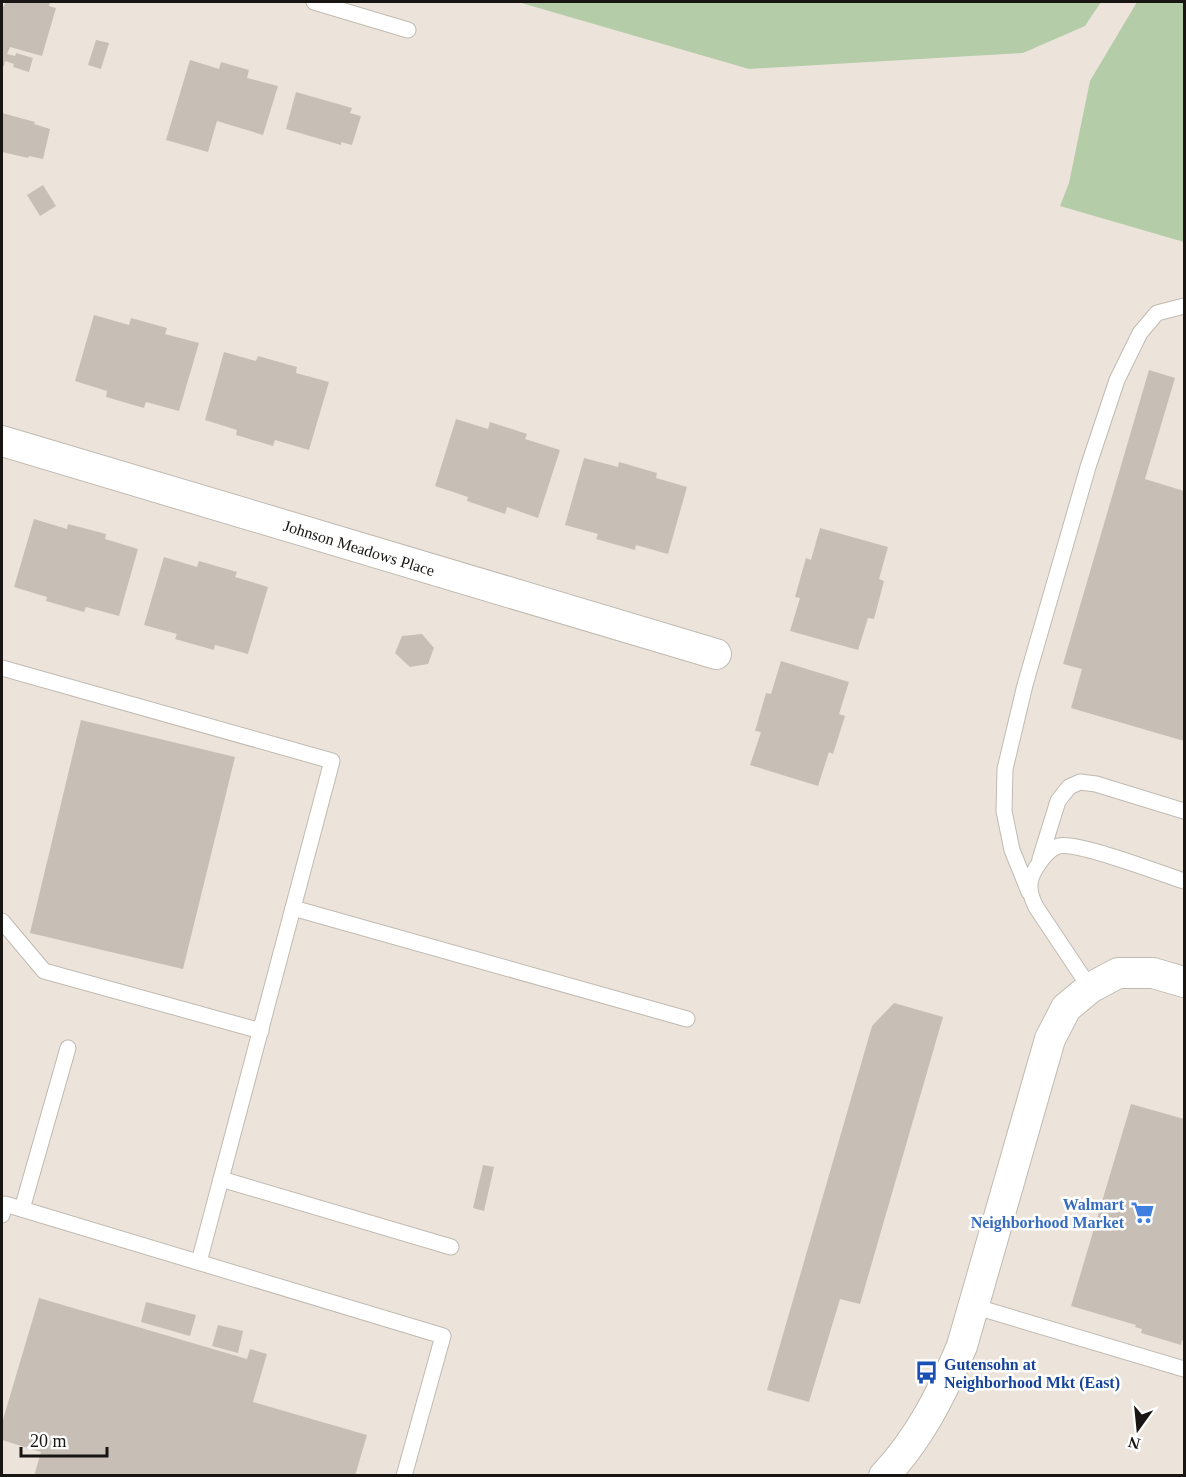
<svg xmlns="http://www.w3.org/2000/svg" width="1186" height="1477" font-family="'Times New Roman',serif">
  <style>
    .green { fill: #b4cca7 }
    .building { fill: #c7bfb6 }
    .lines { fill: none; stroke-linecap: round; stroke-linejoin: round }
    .lane-casing { stroke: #c1bab1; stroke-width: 17 }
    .street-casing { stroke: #c1bab1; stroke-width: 32 }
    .lane { stroke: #fff; stroke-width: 15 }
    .street { stroke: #fff; stroke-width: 30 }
    .labels { text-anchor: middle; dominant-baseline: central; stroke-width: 5; stroke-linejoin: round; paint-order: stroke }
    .street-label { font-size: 16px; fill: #181512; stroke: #fff }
    .shop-label { font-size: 16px; font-weight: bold; fill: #366cbe; stroke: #fff; text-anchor: end }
    .transit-label { font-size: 16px; font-weight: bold; fill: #164399; stroke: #fff; text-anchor: start }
  </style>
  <rect width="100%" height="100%" fill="#ece4db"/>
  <g class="green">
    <polygon points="518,2 1101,2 1085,26 1023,53 749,69"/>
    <polygon points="1137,2 1184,2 1184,242 1060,206 1069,183 1090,81"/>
  </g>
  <g class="building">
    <polygon points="6,2 50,2 49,6 56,8 42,56 10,47 7,54 15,56 16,53 33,58 29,72 13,67 14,64 5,61 4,66 2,66 2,5 4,6"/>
    <polygon points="96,40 109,43 101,69 88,65"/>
    <polygon points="190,60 219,69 221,62 249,70 247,78 278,86 263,135 217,121 208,152 166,140"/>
    <polygon points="296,92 352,108 350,113 361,116 352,145 341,142 341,145 286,129"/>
    <polygon points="2,113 35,122 34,124 50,129 43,159 29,156 28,158 2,152"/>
    <polygon points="43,185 56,206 40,216 27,195"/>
    <polygon points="94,315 129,325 131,318 167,328 165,334 199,343 179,411 146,402 144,408 106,397 107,391 75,381"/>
    <polygon points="224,352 256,361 258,356 297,367 296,373 329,382 309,450 275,440 273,446 236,435 237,430 205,420"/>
    <polygon points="1149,370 1175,378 1145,479 1184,491 1184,741 1071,708 1082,669 1063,664"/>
    <polygon points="456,419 488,429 490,422 527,434 525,439 560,450 538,518 507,507 505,514 467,501 468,497 435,486"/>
    <polygon points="584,458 618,467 619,462 657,473 656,478 687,487 668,554 636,545 635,550 596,539 598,534 565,525"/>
    <polygon points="34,519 67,529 68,524 106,534 105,539 138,549 119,616 86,607 84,612 46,601 47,597 14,587"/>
    <polygon points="820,528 888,547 879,579 884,581 874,619 868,618 858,650 790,631 800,598 795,597 806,558 811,560"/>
    <polygon points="164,557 197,567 199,561 237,572 235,577 268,587 248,654 215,645 214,650 175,639 177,634 144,625"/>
    <polygon points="422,634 434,648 428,664 410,667 395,653 402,636"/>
    <polygon points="781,661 849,682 839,714 845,716 833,754 829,752 818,786 750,765 761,732 755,731 766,693 771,694"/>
    <polygon points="81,720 235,757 183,969 30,933"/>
    <polygon points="894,1003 943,1017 860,1304 840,1299 809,1402 767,1390 872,1026"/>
    <polygon points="1131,1104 1184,1119 1184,1341 1182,1340 1181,1345 1141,1333 1142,1329 1135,1327 1136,1325 1071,1306"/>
    <polygon points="483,1165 494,1167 484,1211 473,1208"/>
    <polygon points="39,1298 247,1359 250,1349 267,1354 253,1402 367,1435 355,1476 34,1476 41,1452 2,1440 2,1423"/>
    <polygon points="146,1302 196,1315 190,1336 141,1322"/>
    <polygon points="218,1325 243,1331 238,1353 212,1346"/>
  </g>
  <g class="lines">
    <defs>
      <g id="lane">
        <polyline points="314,2 408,30"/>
        <polyline points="2,668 332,761 199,1262"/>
        <polyline points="1040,859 1058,801 1069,787 1080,782 1096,784 1184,811"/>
        <polyline points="1029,892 1012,850 1004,811 1005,769 1025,685 1088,467 1117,380 1140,333 1157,313 1184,306"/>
        <polyline points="293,908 687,1019"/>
        <polyline points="2,921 44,971 261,1031"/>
        <path d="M1090,988L1036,907C1029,893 1027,882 1036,868C1041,860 1050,848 1059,846C1077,841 1162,874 1184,881"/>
        <polyline points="221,1179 451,1247"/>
        <polyline points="22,1209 68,1048"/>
        <polyline points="2,1215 5,1204 443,1336 404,1476"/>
        <polyline points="973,1306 1184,1369"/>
      </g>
      <g id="street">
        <polyline points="2,441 716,654"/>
        <path d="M884,1476C920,1438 942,1393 962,1346L1050,1039L1066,1008L1090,988L1118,973H1153L1184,982"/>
      </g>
    </defs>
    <use href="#lane" class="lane-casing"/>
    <use href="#street" class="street-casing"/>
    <use href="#lane" class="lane"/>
    <use href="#street" class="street"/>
  </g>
  <defs>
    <symbol id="supermarket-bare" viewBox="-9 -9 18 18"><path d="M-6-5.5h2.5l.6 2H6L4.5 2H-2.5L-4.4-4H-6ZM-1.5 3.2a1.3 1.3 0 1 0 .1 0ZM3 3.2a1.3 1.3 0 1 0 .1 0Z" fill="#3f7fe0" stroke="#fff" stroke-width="2.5" paint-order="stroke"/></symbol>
    <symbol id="bus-bare" viewBox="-9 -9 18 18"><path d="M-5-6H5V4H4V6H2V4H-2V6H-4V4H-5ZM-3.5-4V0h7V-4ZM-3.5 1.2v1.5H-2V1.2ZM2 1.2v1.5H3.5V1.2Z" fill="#1a4fb4" stroke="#fff" stroke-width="2.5" paint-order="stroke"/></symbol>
  </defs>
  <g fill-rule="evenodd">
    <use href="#supermarket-bare" x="1126" y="1196" width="33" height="33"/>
    <use href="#bus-bare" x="910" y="1356" width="33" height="33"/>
  </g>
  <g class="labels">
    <g class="street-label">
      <text transform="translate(359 548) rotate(17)">Johnson Meadows Place</text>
    </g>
    <g class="shop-label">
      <text x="1124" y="1204">Walmart<tspan x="1124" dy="18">Neighborhood Market</tspan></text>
    </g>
    <g class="transit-label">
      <text x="944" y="1364">Gutensohn at<tspan x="944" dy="18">Neighborhood Mkt (East)</tspan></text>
    </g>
  </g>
  <rect width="1186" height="1477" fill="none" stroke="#181512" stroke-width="6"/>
  <g transform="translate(1138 1429) rotate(195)" stroke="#ffffff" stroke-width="4.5" paint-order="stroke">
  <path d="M0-4.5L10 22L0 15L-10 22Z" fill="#181512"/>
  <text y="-9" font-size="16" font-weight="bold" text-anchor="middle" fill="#181512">N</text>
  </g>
  <path d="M21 1447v9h86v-9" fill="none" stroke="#181512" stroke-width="3"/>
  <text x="30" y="1447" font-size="18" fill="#181512" stroke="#ffffff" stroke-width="4.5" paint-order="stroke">20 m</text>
</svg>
